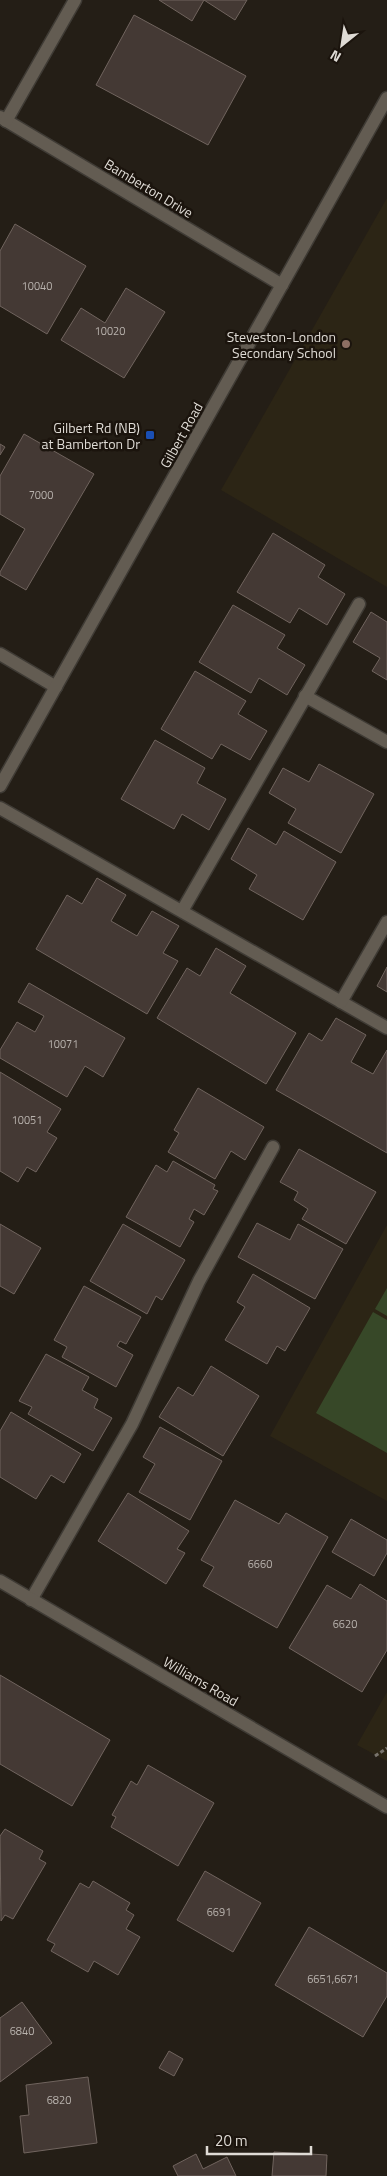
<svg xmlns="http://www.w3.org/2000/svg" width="387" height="2176" font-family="'Titillium Web',sans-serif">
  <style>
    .education { fill: #2c2515 }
    .green { fill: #374828 }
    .building { fill: #443934; stroke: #70645e }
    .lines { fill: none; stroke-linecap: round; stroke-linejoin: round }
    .service-casing { stroke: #3f3b35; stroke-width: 15 }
    .minor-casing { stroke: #3f3b35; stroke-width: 15 }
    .tertiary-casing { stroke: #3f3b35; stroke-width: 15 }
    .secondary-casing { stroke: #3f3b35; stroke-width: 15 }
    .path { stroke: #78736c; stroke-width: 3; stroke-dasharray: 4 2.5; stroke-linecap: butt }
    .service { stroke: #635c52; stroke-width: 12 }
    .minor { stroke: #635c52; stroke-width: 12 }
    .tertiary { stroke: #635c52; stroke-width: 12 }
    .secondary { stroke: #635c52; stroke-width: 12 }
    .education-dot { fill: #8d6e63; stroke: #1b140d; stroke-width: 2 }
    .transit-dot { fill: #1a4fb4; stroke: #1b140d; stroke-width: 2 }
    .labels { text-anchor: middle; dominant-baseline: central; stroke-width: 5; stroke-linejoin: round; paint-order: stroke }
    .number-label { font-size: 11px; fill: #b8b2ad }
    .street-label { font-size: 14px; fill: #dfdbd5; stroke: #1b140d }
    .poi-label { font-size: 14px; fill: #dfdbd5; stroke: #1b140d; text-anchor: end }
  </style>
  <rect width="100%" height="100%" fill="#241e16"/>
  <g class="education">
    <polygon points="387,198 387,587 221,490"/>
    <polygon points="387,1225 387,1501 270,1436"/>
    <polygon points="387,1692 387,1761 357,1745"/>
  </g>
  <g class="green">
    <polygon points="387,1288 387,1316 375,1309"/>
    <polygon points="373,1312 387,1320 387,1453 316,1413"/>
  </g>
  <g class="building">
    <polygon points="159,0 204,0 192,21"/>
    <polygon points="204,0 247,0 235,20"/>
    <polygon points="134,15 246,76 208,145 96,85"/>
    <polygon points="15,224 86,266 47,334 0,306 0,251"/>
    <polygon points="126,288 165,312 124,378 61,340 81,308 105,323"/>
    <polygon points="24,434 94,474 26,590 0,575 0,572 25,529 0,514 0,476"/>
    <polygon points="0,444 5,447 0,455"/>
    <polygon points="273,533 325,565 318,577 345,594 327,625 299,608 290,623 237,592"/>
    <polygon points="233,605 285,635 277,648 305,665 287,695 259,678 251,693 199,662"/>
    <polygon points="371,612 387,622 387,680 372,671 380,658 353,642"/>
    <polygon points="195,671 246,701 238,714 267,731 250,760 221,744 212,759 161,729"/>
    <polygon points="155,740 205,768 197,783 226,799 209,830 182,814 174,829 121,799"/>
    <polygon points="319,764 374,794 341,853 288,823 296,809 269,793 283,768 309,782"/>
    <polygon points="248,828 276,845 284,831 336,862 303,920 249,889 257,875 231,859"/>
    <polygon points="97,878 126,895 111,921 137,936 152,911 179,926 163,953 178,961 147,1014 36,949 67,895 82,904"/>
    <polygon points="216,948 246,966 230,993 296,1033 266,1084 157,1018 187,968 200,976"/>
    <polygon points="387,967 387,992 377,986"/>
    <polygon points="29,983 125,1038 103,1077 85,1066 67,1097 0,1058 0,1050 17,1022 35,1032 44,1016 18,1002"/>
    <polygon points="336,1018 366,1035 351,1062 373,1074 387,1050 387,1153 276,1090 309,1033 322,1041"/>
    <polygon points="0,1072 61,1109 47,1132 57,1138 36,1172 27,1167 18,1182 0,1171"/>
    <polygon points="198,1088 264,1127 245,1160 231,1151 215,1179 168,1152 179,1133 174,1130"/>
    <polygon points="299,1149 376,1192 346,1244 302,1219 308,1209 294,1200 298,1192 280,1182"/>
    <polygon points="173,1161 215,1185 213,1189 218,1191 204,1215 194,1209 189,1219 194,1222 180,1247 126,1217 156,1165 167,1172"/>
    <polygon points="257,1223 290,1240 298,1224 343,1249 315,1299 238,1257"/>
    <polygon points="0,1224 41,1248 14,1294 0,1286"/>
    <polygon points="123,1224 185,1260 162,1300 156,1296 147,1314 90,1281"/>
    <polygon points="253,1274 310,1308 285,1351 277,1346 267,1364 225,1340 245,1307 237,1302"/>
    <polygon points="84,1286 141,1317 126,1344 120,1341 117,1346 133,1355 116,1387 62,1357 67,1347 54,1340"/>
    <polygon points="46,1354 89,1377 82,1390 98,1399 94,1408 112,1418 93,1451 28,1414 32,1407 19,1401"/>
    <polygon points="211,1366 259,1396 223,1456 159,1417 178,1387 193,1396"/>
    <polygon points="11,1412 81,1454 64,1483 51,1475 36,1499 0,1477 0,1431"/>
    <polygon points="160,1427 222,1461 190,1520 139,1492 155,1464 143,1457"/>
    <polygon points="128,1493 189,1531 177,1549 185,1553 166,1584 98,1541"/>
    <polygon points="235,1500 279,1524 286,1513 328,1537 277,1628 203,1586 214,1567 201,1560"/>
    <polygon points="351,1519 387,1540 387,1553 374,1576 332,1552"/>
    <polygon points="360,1584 387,1601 387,1650 362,1692 289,1648 327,1585 351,1599"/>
    <polygon points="0,1675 110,1740 72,1806 0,1764"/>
    <polygon points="148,1765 214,1803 178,1866 111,1827 116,1817 112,1815 131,1781 137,1785"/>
    <polygon points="5,1829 43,1851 39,1859 46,1863 13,1919 5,1915 1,1921 0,1836"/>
    <polygon points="205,1871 261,1903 233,1952 177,1920"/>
    <polygon points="93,1881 130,1903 126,1910 134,1915 126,1929 140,1937 118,1975 94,1961 88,1972 51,1951 55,1944 47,1940 80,1883 89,1888"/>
    <polygon points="309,1927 387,1973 387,1996 363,2037 275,1985"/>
    <polygon points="22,2002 52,2043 0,2082 0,2018"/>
    <polygon points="169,2051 183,2059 174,2076 159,2068"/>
    <polygon points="88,2077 97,2143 24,2153 20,2116 29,2115 26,2085"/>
    <polygon points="274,2152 327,2155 326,2176 272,2176"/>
    <polygon points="196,2154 203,2169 227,2157 236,2176 178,2176 173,2166"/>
  </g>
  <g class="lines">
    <defs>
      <g id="service">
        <polyline points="305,696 387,742"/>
        <polyline points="0,808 387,1028"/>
        <polyline points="182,911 359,604"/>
        <polyline points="341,1002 387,922"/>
        <polyline points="31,1600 132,1424 199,1281 273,1147"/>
      </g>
      <g id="minor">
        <polyline points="0,117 282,285"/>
        <polyline points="6,121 75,0"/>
        <polyline points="0,654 56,687"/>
      </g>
      <polyline id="tertiary" points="0,1581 387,1807"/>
      <polyline id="secondary" points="0,786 387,98"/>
    </defs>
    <use href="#service" class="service-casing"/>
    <use href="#minor" class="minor-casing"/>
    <use href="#tertiary" class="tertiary-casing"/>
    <use href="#secondary" class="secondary-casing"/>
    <polyline class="path" points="375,1756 387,1748"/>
    <use href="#service" class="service"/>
    <use href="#minor" class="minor"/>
    <use href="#tertiary" class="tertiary"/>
    <use href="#secondary" class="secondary"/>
  </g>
  <circle class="education-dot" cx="346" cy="344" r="5"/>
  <rect class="transit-dot" x="145" y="430" width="10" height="10" rx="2.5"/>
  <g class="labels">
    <g class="number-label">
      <text x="37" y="286">10040</text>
      <text x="110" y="331">10020</text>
      <text x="41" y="495">7000</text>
      <text x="63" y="1044">10071</text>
      <text x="27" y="1120">10051</text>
      <text x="260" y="1564">6660</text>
      <text x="345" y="1624">6620</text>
      <text x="219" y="1912">6691</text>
      <text x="333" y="1979">6651,6671</text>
      <text x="22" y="2031">6840</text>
      <text x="59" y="2100">6820</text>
    </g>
    <g class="street-label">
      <text transform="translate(149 188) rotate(31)">Bamberton Drive</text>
      <text transform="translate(181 435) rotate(-61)">Gilbert Road</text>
      <text transform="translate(201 1681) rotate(30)">Williams Road</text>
    </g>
    <g class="poi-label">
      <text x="336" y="336">Steveston-London<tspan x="336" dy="16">Secondary School</tspan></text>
      <text x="140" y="427">Gilbert Rd (NB)<tspan x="140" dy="16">at Bamberton Dr</tspan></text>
    </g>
  </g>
  <g transform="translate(342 45) rotate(210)" stroke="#1b140d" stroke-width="4" paint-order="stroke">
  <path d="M0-4L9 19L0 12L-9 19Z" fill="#dfdbd5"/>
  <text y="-8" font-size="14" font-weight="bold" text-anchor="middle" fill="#dfdbd5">N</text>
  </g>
  <path d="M207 2146v8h104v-8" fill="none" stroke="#dfdbd5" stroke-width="2.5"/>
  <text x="215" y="2146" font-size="15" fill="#dfdbd5" stroke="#1b140d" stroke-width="4" paint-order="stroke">20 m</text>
</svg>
